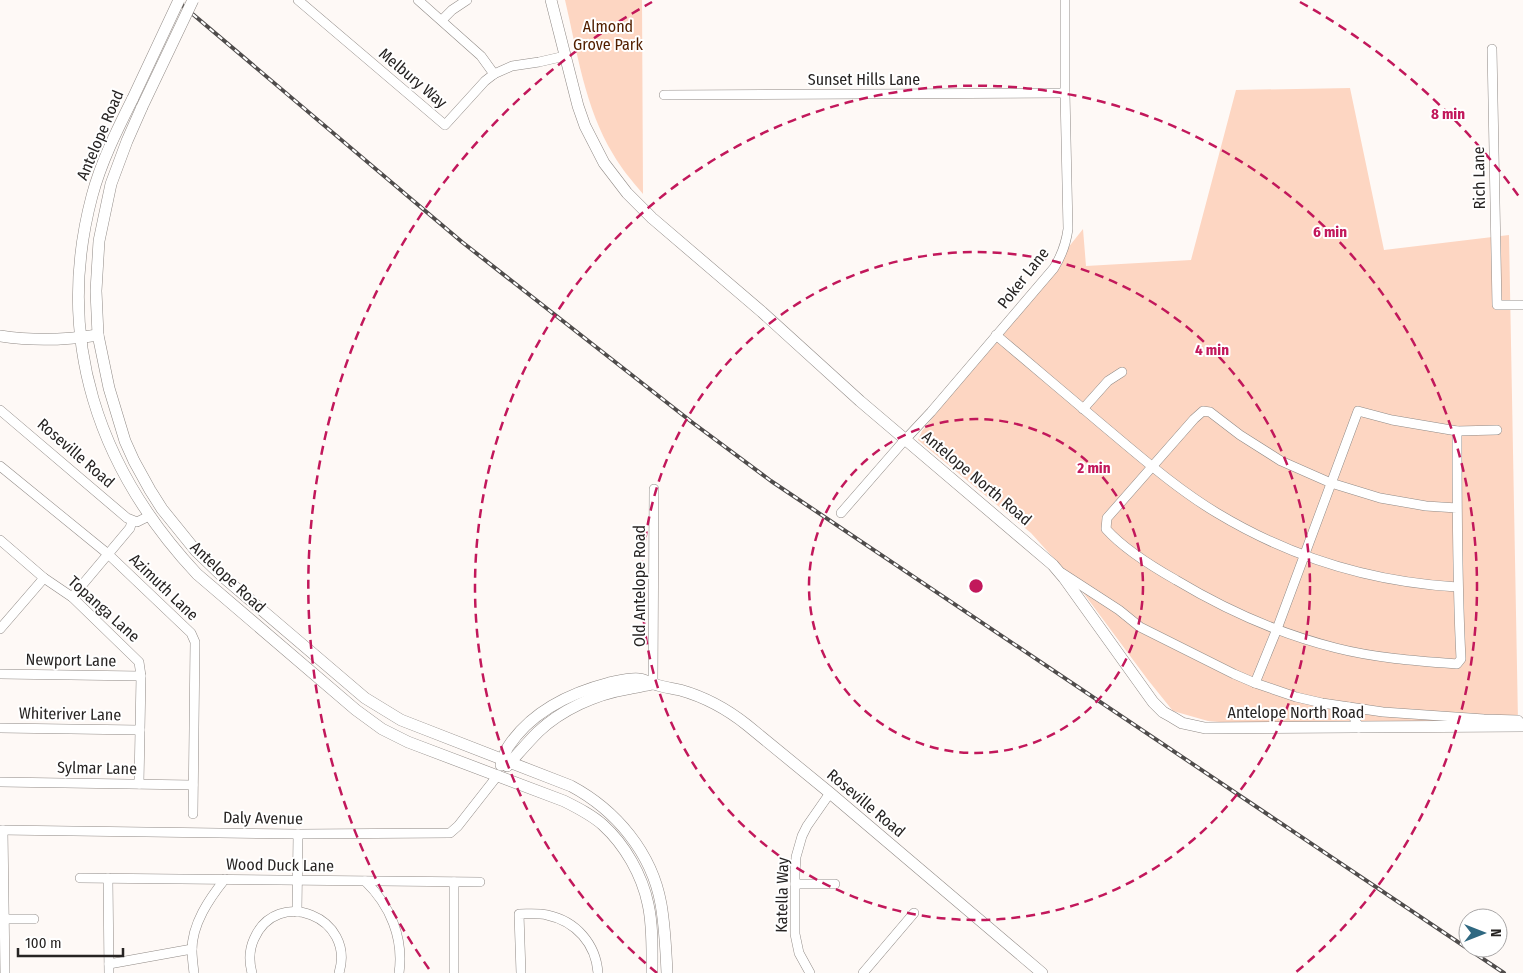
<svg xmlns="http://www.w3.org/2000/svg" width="1523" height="973" font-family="'Fira Sans Condensed',sans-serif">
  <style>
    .green { fill: #fdd6c2 }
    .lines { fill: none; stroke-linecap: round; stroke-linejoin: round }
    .minor-casing { stroke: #908a86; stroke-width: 10 }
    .major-casing { stroke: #908a86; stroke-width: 12 }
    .minor { stroke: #fff; stroke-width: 9 }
    .major { stroke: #fff; stroke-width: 11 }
    .rail-casing { stroke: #4f4c4b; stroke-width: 4 }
    .rail { stroke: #fff; stroke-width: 2; stroke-dasharray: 5.5; stroke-linecap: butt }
    .major-bridge-casing { stroke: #908a86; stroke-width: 12; stroke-linecap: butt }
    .major-bridge { stroke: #fff; stroke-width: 11 }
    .ring { fill: none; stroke: #c2185b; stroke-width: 2.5; stroke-dasharray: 9 6 }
    .labels { text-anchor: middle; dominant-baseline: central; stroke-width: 4; stroke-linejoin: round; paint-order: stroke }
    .park-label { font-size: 16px; fill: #532000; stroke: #fff }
    .street-label { font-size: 16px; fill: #272423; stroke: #fff }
    .centre { fill: #c2185b; stroke: #fff; stroke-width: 2.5 }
    .ring-label { font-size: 15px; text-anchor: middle; font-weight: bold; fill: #c2185b; stroke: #fff; stroke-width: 4; stroke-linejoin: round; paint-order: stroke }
  </style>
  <rect width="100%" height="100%" fill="#fef9f6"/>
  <g class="green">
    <path d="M565,0H642L643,194C632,181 621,168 613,154C585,108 577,51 565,0Z"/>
    <polygon points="1350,88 1384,250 1509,235 1518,721 1257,725 1208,721 1173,711 1148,680 1076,583 1031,533 918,440 922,431 1083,229 1086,266 1191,260 1236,90"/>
  </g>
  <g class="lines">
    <defs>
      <g id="minor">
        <polyline points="298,0 445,125 485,81 494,74 512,66 539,62 565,56"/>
        <polyline points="418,0 481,56 494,74"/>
        <polyline points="442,20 452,10 467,0"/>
        <polyline points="1492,49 1497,305 1523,305"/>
        <polyline points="664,95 1065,93"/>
        <path d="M996,335C1033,366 1069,397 1106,428C1142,458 1177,489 1217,513C1290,557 1372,582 1457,587"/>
        <polyline points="1083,409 1108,381 1122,372"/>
        <polyline points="0,410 127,518 137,522 149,516"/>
        <path d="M1457,431C1457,507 1457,583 1461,659L1457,664C1417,661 1375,658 1336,648C1280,634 1226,610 1176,580C1153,567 1123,548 1106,529L1107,518L1194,419L1203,411L1210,412L1240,435L1281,461L1331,483L1380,498L1426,506L1457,508"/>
        <polyline points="0,466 108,554 191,633 195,642 193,814"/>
        <path d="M841,513L902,443L931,412L1054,268C1062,255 1066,244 1068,229L1065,93V0"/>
        <polyline points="0,540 44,578 72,597 139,662 141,676 139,784"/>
        <polyline points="1062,573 1119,610 1140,627 1234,674 1255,683 1296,697 1322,703 1383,712 1484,719 1518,720 1523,725"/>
        <polyline points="72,597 130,528 132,521"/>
        <polyline points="0,629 44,578"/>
        <polyline points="0,674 141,676"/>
        <polyline points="1255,683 1277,629 1358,411 1392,420 1457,431 1497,430"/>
        <polyline points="653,684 654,489"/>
        <polyline points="1349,707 1359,728"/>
        <polyline points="0,728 140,730"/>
        <polyline points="0,782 193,785"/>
        <polyline points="0,830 298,834 450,833 458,826 498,775"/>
        <polyline points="3,830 5,973"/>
        <polyline points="80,878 480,882"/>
        <polyline points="108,878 109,973"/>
        <path d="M365,881C390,905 404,938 399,973"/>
        <polyline points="454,882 454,973"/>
        <polyline points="795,884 835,884"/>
        <polyline points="297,912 298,834"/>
        <polyline points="5,919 34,919"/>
        <polyline points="109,964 192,949"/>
        <path d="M194,973C193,965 192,957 192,950C192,924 209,899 225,879"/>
        <path d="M252,973C249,962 249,950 254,939C277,886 356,917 339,973"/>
        <path d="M521,973L519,914C529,914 538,913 547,915C576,921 596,944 598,973"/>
        <polyline points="810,973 799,953 795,934 795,874 796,857 802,836 807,826 830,793"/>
        <polyline points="863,973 914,913"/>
      </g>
      <g id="major">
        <polyline points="551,0 578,106 585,126 604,163 627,193 652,218 762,312 860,401 1053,565 1064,578 1153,702 1163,712 1172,717 1182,723 1205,728 1523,726"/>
        <path d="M133,98C117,130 101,162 92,196C54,339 98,468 197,574L356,710L382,729L408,742L564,801C578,808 592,815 603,825C625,845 642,875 648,904C653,926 652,951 652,973"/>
        <path d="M142,107L127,141L111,184L99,241L96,291L98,335L109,388L125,441L134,461L150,490L162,509L196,551L222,576L365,698L401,720L571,786C616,810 652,853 661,904C665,927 666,950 667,973"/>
        <path d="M0,336C32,341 66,340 98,335"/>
        <path d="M501,765C503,759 505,752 508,747C531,712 570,693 609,683C619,681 629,678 639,679C644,679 649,683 654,684C662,687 671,688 680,690C705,697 727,709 747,725L830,793L1042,973"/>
        <path d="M507,766C517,755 527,743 538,732C561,710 596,694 627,689C636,687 644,686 653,684"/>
      </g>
    </defs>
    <use href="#minor" class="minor-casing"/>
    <use href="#major" class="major-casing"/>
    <use href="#minor" class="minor"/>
    <use href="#major" class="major"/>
    <defs>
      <polyline id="rail" points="176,0 462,242 693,423 771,481 1504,973"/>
    </defs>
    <use href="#rail" class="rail-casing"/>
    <use href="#rail" class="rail"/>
    <defs>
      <g id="major-bridge">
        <polyline points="133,98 179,0"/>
        <polyline points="142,107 193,0"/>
      </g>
    </defs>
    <use href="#major-bridge" class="major-bridge-casing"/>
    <use href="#major-bridge" class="major-bridge"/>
  </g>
  <g class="ring">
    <circle cx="976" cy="586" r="167"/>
    <circle cx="976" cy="586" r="334"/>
    <path d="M657 973A501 501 0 1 1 1295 973"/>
    <path d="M429 969A668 668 0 0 1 652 2M1300 2A668 668 0 0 1 1520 198"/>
  </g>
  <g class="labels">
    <g class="park-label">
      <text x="608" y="26">Almond<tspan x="608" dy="18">Grove Park</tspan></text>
    </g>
    <g class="street-label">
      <text transform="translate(413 78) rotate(40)">Melbury Way</text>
      <text x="864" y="79">Sunset Hills Lane</text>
      <text transform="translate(100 135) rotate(-67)">Antelope Road</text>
      <text transform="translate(1479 178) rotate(-91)">Rich Lane</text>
      <text transform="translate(1023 278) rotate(-52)">Poker Lane</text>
      <text transform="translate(76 453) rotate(41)">Roseville Road</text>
      <text transform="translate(977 478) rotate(40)">Antelope North Road</text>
      <text transform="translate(228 577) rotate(43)">Antelope Road</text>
      <text transform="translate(639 586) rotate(-90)">Old Antelope Road</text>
      <text transform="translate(164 587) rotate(44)">Azimuth Lane</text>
      <text transform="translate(104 609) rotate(42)">Topanga Lane</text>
      <text transform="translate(71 660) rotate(1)">Newport Lane</text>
      <text x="1296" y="712">Antelope North Road</text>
      <text transform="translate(70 714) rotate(1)">Whiteriver Lane</text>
      <text transform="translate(97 768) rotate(1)">Sylmar Lane</text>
      <text transform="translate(866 803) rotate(40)">Roseville Road</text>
      <text transform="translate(263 818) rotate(1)">Daly Avenue</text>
      <text transform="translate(280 865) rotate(1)">Wood Duck Lane</text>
      <text transform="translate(782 895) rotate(-89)">Katella Way</text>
    </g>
  </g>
  <circle cx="976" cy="586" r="8" class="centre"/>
  <g class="ring-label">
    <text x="1448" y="119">8 min</text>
    <text x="1330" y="237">6 min</text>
    <text x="1212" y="355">4 min</text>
    <text x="1094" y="473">2 min</text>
  </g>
  <g transform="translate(1483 933) rotate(90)"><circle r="24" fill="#ffffff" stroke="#a9a7a7"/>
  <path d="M0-4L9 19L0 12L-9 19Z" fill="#2f6881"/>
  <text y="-8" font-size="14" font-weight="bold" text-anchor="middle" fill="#272423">N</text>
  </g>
  <path d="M18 948v8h105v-8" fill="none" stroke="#272423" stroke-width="2.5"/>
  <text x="25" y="948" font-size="15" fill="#272423" stroke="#ffffff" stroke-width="4" paint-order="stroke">100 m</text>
</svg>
